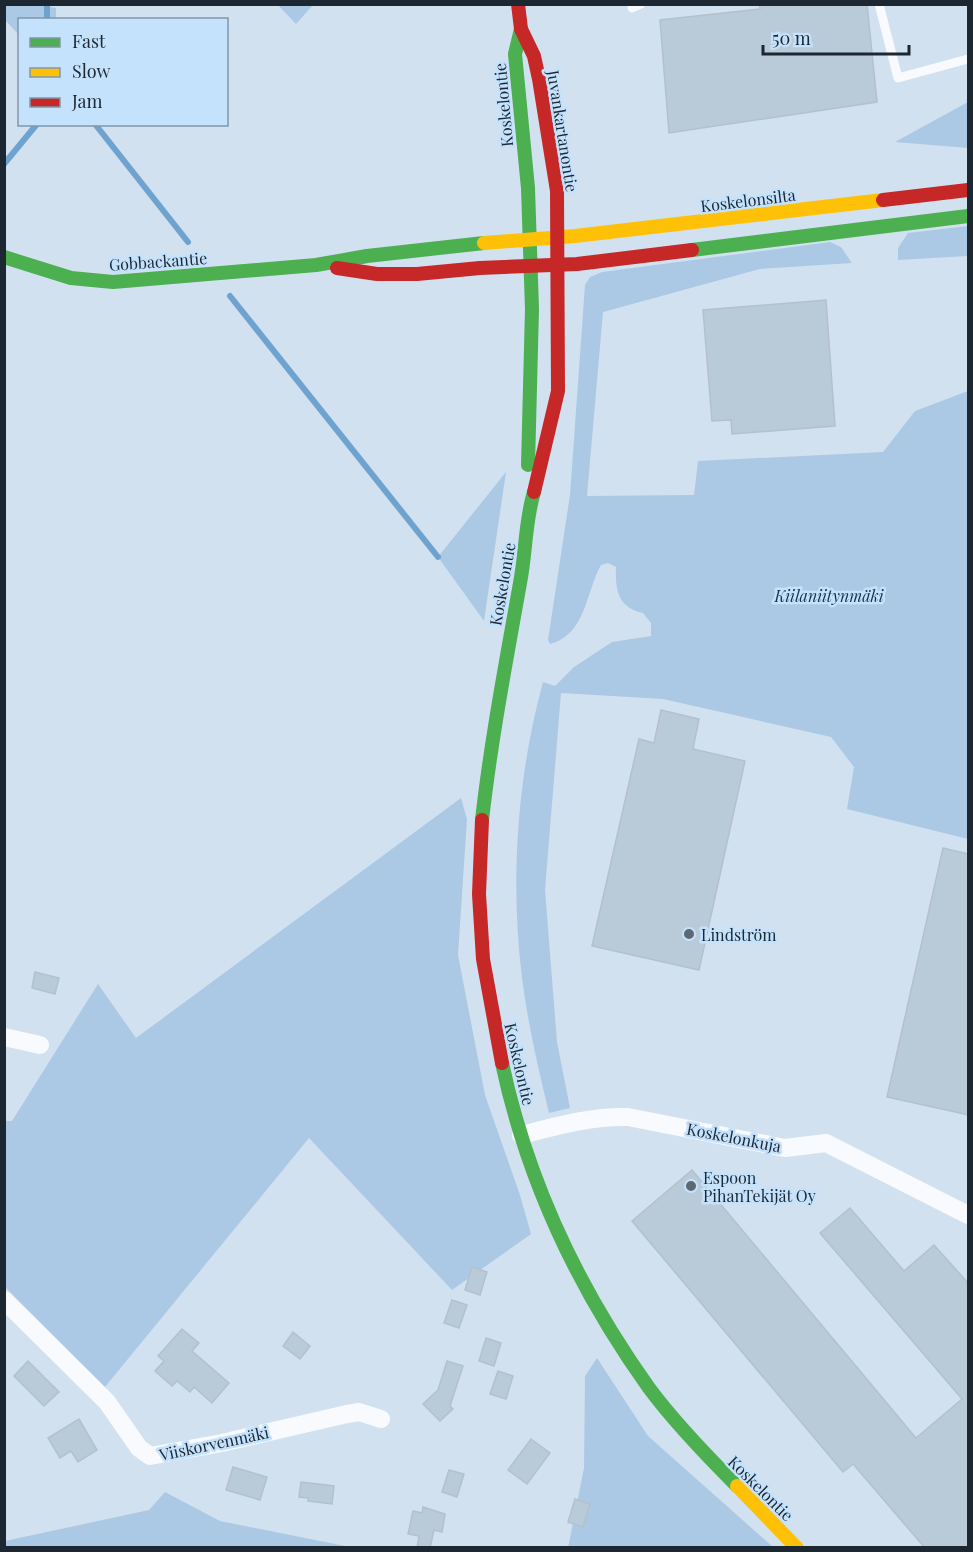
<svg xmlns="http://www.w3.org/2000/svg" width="973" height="1552" font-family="'Playfair Display',serif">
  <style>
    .green { fill: #abc9e5 }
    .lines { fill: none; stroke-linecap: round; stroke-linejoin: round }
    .stream { stroke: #6ea2cf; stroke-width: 6 }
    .building { fill: #b9cad9; stroke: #b4c1cc; stroke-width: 1.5 }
    .lane { stroke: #f8fafd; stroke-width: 9 }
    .street { stroke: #f8fafd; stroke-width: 18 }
    .fast { stroke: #4caf50; stroke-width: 14 }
    .slow { stroke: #ffc107; stroke-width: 14 }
    .jam { stroke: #c62828; stroke-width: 14 }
    .poi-dot { fill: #5c6874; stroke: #c5e2fd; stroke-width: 2 }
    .labels { text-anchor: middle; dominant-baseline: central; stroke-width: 5; stroke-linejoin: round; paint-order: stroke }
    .street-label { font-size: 16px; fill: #1c2731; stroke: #c5e2fd }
    .park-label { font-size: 16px; font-style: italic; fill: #14324a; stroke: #c5e2fd }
    .poi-label { font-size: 16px; fill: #1c2731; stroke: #c5e2fd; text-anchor: start }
  </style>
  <rect width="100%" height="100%" fill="#d2e1f0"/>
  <g class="green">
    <polygon points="5,4 39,5 56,8 56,19 20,20 19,35 5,20"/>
    <polygon points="277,4 313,4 313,5 296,24"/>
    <polygon points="968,102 968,148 895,142"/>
    <polygon points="968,226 968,256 898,260 898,248 908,233"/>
    <path d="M830,242L841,247L852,263L760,269L603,312L587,496L694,495L698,461L883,452L915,411L968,391V839L847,809L854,767L831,737L663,699L561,693L545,890L557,1042L570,1108L549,1113C538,1068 528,1024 522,978C510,880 517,777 543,682L555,686L574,667L612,642L651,636V623L643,613C618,608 615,590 616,567L608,563L601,565C586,591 586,635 550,644L548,640L570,495L585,285L590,277L602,272Z"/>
    <polygon points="506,472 484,621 438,557"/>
    <polygon points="461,798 467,819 458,955 485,1095 520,1195 531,1234 452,1290 309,1138 105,1387 5,1287 5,1121 12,1121 98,984 136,1038"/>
    <polygon points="597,1358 648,1436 773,1547 568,1548 584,1468 585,1376"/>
    <polygon points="165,1492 220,1521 350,1547 5,1547 5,1541 149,1510"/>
  </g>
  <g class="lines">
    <g class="stream">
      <polyline points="47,4 47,20"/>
      <polyline points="95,124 188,242"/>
      <polyline points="4,164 37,124"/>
      <polyline points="230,296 438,557"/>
    </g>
  </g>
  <g class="building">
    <polygon points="759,4 867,4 877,102 669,133 660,20 760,9"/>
    <polygon points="826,300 835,426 732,434 731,420 712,421 703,310"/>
    <polygon points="661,710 699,719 693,749 745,761 699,970 592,946 639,739 654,743"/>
    <polygon points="943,848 969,854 969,1115 887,1097"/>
    <polygon points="35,972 59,978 55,994 32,988"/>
    <polygon points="692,1170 916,1438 962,1399 820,1233 850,1208 904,1271 934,1245 969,1284 969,1548 925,1548 853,1464 843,1472 632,1221"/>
    <polygon points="472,1267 487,1272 480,1295 465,1290"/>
    <polygon points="452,1300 467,1305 459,1328 444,1323"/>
    <polygon points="182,1329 199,1343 192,1351 229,1383 212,1403 194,1387 190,1392 177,1381 172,1386 155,1371 164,1361 158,1356"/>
    <polygon points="293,1332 310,1346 300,1359 283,1346"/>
    <polygon points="486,1338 501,1343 494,1366 479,1361"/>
    <polygon points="28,1361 59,1392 44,1406 14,1376"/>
    <polygon points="447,1361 463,1366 450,1406 453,1409 440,1421 423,1404 438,1390"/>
    <polygon points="498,1371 513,1376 506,1399 490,1394"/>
    <polygon points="79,1419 97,1450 78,1462 71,1451 60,1458 48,1438"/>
    <polygon points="531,1439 550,1453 527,1484 508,1470"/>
    <polygon points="233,1467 267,1477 260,1500 226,1490"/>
    <polygon points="449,1470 464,1474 457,1497 442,1492"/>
    <polygon points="301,1482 334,1486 332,1504 308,1501 308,1498 299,1497"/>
    <polygon points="575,1499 590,1504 583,1527 568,1522"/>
    <polygon points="423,1507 445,1514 442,1532 434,1530 430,1548 417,1548 419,1536 408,1534 413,1511 422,1513"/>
  </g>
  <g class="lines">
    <g class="lane">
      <polyline points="879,4 898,78 968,59"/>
      <polyline points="632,8 641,4"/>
    </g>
    <g class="street">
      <polyline points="4,1037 40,1045"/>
      <path d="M521,1135C557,1126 591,1116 628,1117L785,1148L826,1143L968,1215"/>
      <polyline points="4,1300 107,1402 139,1448 150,1456 222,1443 347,1414 359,1412 381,1419"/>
    </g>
    <g class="fast">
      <polyline points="521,29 515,54 528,188 532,309 528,465"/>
      <polyline points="692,250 968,216"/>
      <polyline points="4,257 71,278 113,282 316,265 367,256 484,243"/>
      <path d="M482,820C491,740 506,662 520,583C526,553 525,521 534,492"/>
      <path d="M502,1063C527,1180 579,1290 649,1388C675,1423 706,1455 737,1486"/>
    </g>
    <g class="slow">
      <polyline points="484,243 575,236 883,200"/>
      <polyline points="737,1486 797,1548"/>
    </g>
    <g class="jam">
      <polyline points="518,4 521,29 534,56 539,79 557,191 558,391 534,492"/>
      <polyline points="883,200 968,190"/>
      <polyline points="337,268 377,274 417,274 480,268 577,264 692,250"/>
      <polyline points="482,820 479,894 483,959 502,1063"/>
    </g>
  </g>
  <g class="poi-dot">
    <circle cx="689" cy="934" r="6"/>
    <circle cx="691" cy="1186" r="6"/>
  </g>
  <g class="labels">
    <g class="street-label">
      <text transform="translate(503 105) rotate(-95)">Koskelontie</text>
      <text transform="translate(563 131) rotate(81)">Juvankartanontie</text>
      <text transform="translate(748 200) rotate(-7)">Koskelonsilta</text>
      <text transform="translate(158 261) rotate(-4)">Gobbackantie</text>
      <text transform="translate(502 584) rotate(-80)">Koskelontie</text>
      <text transform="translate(520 1064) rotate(77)">Koskelontie</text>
      <text transform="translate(734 1137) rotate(11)">Koskelonkuja</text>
      <text transform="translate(214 1443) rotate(-12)">Viiskorvenmäki</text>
      <text transform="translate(761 1488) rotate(45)">Koskelontie</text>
    </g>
    <g class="park-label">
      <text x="829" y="595">Kiilaniitynmäki</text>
    </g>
    <g class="poi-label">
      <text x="701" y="934">Lindström</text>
      <text x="703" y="1177">Espoon<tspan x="703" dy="18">PihanTekijät Oy</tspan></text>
    </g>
  </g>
  <rect width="973" height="1552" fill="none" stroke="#1c2731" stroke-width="12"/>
  <rect x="18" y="18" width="210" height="108" fill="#c5e2fd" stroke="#8197ab" stroke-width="1.5"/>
  <rect x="30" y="38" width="30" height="9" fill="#4caf50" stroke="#8197ab" stroke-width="1.5"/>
  <text x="72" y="48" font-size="18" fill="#1c2731">Fast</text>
  <rect x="30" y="68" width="30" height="9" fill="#ffc107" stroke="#8197ab" stroke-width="1.5"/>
  <text x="72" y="78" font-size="18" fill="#1c2731">Slow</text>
  <rect x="30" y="98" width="30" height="9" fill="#c62828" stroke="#8197ab" stroke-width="1.5"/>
  <text x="72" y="108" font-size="18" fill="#1c2731">Jam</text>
  <path d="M763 45v9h146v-9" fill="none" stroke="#1c2731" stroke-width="3"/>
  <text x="772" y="45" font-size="18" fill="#1c2731" stroke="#c5e2fd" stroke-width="4.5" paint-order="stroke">50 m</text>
</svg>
